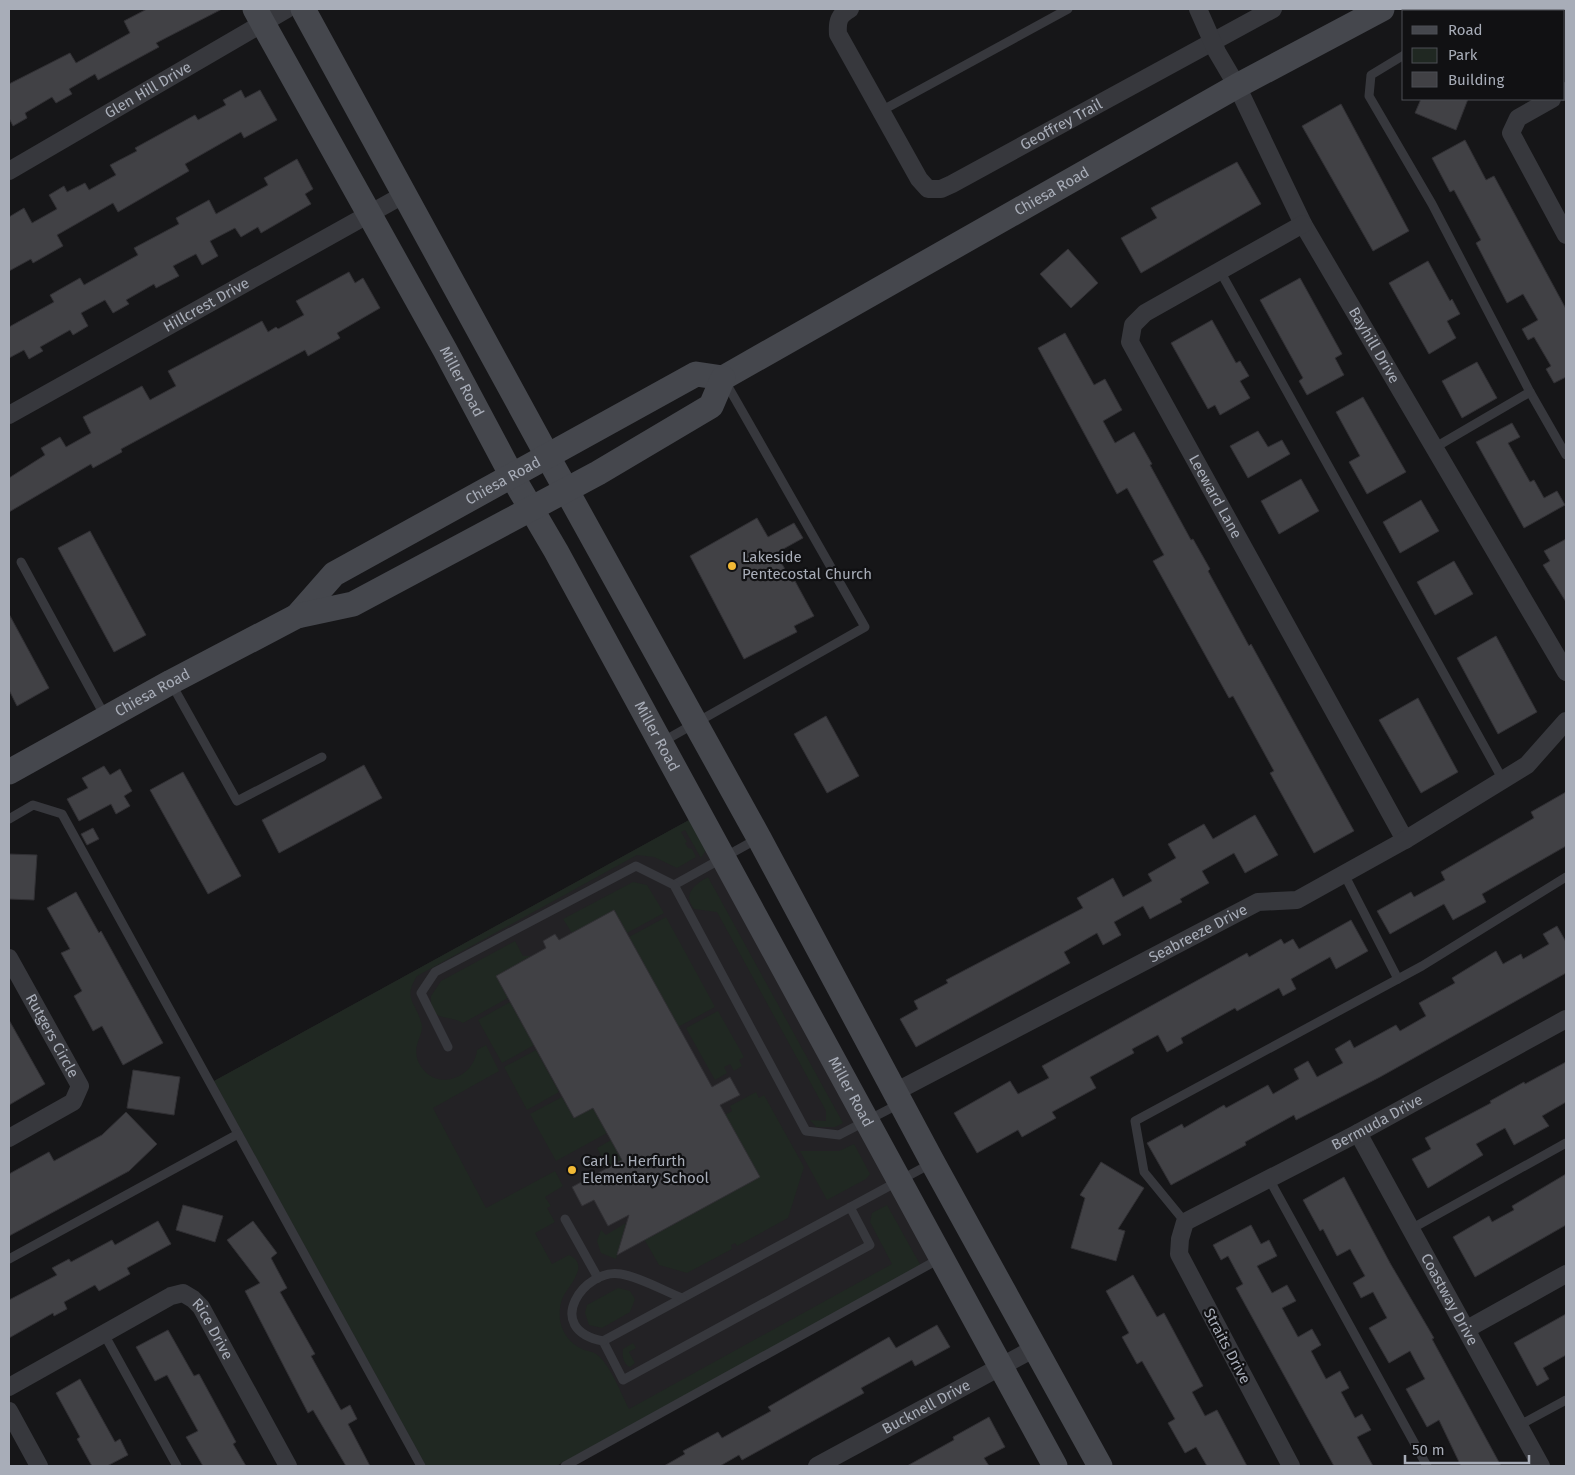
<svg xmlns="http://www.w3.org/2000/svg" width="1575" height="1475" font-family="'Fira Sans',sans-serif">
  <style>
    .built { fill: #232225 }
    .green { fill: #202822 }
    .building { fill: #414145; stroke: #313034 }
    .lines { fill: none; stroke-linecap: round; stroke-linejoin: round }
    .service { stroke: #37383d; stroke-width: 9 }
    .minor { stroke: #37383d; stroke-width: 18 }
    .secondary { stroke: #45474d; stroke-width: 25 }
    .poi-dot { fill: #f2b935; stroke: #111113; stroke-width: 2 }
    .labels { text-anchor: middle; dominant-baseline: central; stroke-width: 4.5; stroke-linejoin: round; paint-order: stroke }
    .street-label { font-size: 15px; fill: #a8adb8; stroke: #111113 }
    .poi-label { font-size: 15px; fill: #a8adb8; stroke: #111113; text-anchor: start }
  </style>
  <rect width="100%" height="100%" fill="#161618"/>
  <polygon class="built" points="689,820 931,1260 556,1466 426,1466 214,1081"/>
  <g class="green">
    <path d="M689,820L706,850L701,858L685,830L681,832L687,842L685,843L688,848L692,849L696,857L677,868L654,857L637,855L417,976C403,999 415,1001 421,1022C426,1035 410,1044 419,1063C434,1093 474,1079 477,1050L486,1045L499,1071L433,1108L486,1208L555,1171L563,1186L545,1197L551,1206L547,1208L555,1222L535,1233L552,1264L569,1255C591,1265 568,1286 563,1297C560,1304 559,1312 560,1320C562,1332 570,1344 582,1349C586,1351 592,1351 596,1354C609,1362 622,1395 629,1409L892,1264L870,1222L872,1213L887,1205L921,1266L556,1466H426L214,1081Z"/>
    <path d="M708,877L843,1123L835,1127H816L810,1120L826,1121V1111L717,912L694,909C682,894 695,884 708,877Z"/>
    <polygon points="633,882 647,885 664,913 627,933 614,910 572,933 563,919"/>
    <polygon points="666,917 715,1007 678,1027 629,937"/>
    <path d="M515,941L523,956H531L496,976L508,998L463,1023C448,1014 429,1023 431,996L441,981Z"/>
    <polygon points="510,1002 534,1045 502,1063 478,1020"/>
    <polygon points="718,1011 744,1057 739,1060 742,1066 734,1071 730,1064 724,1067 727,1073 715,1080 686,1028"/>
    <polygon points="536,1050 559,1092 527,1110 504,1067"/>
    <polygon points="756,1092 759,1098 764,1095 804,1167 788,1218 737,1246 735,1243 731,1245 732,1249 687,1273 659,1265 636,1225 638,1219 649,1238 760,1177 725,1115 732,1111 730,1106"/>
    <polygon points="562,1097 574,1118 593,1108 607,1133 556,1161 530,1114"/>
    <polygon points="611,1140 622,1160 608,1168 597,1148"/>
    <polygon points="854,1144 870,1174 866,1179 827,1200 800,1151 839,1151"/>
    <polygon points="626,1223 616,1259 601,1253 597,1241 601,1230 606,1235"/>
    <polygon points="618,1288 630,1291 635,1299 630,1312 602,1328 589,1325 585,1313 587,1305"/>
    <path d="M633,1343L636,1348L629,1352L635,1363L630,1367C623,1364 622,1356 623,1349Z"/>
  </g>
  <g class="building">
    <polygon points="147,9 222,9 156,43 159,47 98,80 95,74 69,89 72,94 56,103 52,97 25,113 27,118 13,126 9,118 9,84 70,53 76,63 130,33 124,21"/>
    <polygon points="241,90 245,98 260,90 277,120 244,138 241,132 185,164 189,171 118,212 113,203 57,235 63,246 33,263 31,259 9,271 9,217 24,208 32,223 57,209 49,195 64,186 67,192 85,183 89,190 116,175 110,165 137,151 135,148 195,115 198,120 226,105 223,100"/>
    <polygon points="1421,99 1468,99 1456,130 1415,113"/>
    <polygon points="1341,104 1409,231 1373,251 1302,126"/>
    <polygon points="1465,140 1486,180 1494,176 1566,309 1566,377 1554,383 1546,369 1551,366 1534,337 1528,340 1522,329 1538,320 1523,294 1507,303 1476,243 1481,240 1454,190 1450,192 1432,158"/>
    <polygon points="297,159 313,189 305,194 311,204 261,233 258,227 241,237 235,228 210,241 218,256 202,265 196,254 173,266 179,276 156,288 154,284 126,300 129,304 113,313 105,300 81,313 88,326 73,335 70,330 40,347 43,351 29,359 24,350 9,358 9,327 54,302 50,295 80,278 84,285 138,255 134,248 179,224 176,218 209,200 216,214 268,185 264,178"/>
    <polygon points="1237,162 1261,204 1141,273 1121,238 1157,218 1151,208"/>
    <polygon points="1068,249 1098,283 1071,308 1040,274"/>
    <polygon points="1428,261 1450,301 1452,299 1460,314 1447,321 1456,338 1429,354 1389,283"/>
    <polygon points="349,272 355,283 363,278 380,308 337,333 340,338 308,356 305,350 121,449 122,452 93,468 91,464 9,512 9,478 45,455 41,448 60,437 66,447 91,433 83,417 142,386 150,400 176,386 168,371 262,321 268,332 276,327 278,329 304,315 296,301"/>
    <polygon points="1300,278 1342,354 1335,358 1344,375 1307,395 1299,381 1303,378 1260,300"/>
    <polygon points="1212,320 1236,363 1240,361 1249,376 1240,381 1250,398 1220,415 1215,405 1208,409 1171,343"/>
    <polygon points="1065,333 1094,385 1105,379 1122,410 1103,421 1115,443 1134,432 1152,464 1150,465 1191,540 1193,539 1210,569 1208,571 1249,646 1251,644 1354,831 1314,853 1270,773 1274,771 1233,696 1229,698 1153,561 1164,555 1127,488 1117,494 1038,348"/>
    <polygon points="1477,362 1497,398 1462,418 1442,381"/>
    <polygon points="1363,397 1406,472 1367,494 1349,462 1360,456 1336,412"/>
    <polygon points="1512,423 1520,437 1508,443 1530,482 1534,480 1544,498 1557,491 1565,505 1524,528 1476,442"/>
    <polygon points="1258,431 1268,447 1282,440 1290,454 1248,478 1230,446"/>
    <polygon points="1301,479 1319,511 1279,534 1261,501"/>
    <polygon points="1421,500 1439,531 1400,553 1383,522"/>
    <polygon points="757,518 768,537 794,523 803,538 776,553 792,582 795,581 814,616 794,626 797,632 744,659 690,556"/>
    <polygon points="90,531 146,635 114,652 58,548"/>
    <polygon points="1566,539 1566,602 1543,565 1550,561 1544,551"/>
    <polygon points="1454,561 1473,594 1435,615 1417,582"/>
    <polygon points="9,614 49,688 17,706 9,690"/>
    <polygon points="1496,636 1537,712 1498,734 1457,658"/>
    <polygon points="1418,698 1458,772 1421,793 1379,720"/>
    <polygon points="826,716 859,776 827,793 794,734"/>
    <polygon points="364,765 382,798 279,853 262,820"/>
    <polygon points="104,766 110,775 120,769 132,791 124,796 130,806 116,814 111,804 79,821 67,799 88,788 82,778"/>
    <polygon points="183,772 241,876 208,894 150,790"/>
    <polygon points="1566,792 1566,846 1482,894 1486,902 1453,920 1444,904 1390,934 1377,911 1411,892 1414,897 1445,880 1441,872 1534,818 1531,812"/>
    <polygon points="1255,815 1278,855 1245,873 1234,853 1202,871 1209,883 1180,899 1182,902 1150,919 1143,906 1114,922 1121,935 1103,945 1097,933 1064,952 1070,963 916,1047 900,1019 918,1009 914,1001 948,983 946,980 1083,908 1077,898 1113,878 1123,897 1152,881 1148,874 1176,858 1168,844 1204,824 1213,839"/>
    <polygon points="93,828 99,839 87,845 81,834"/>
    <polygon points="9,854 37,855 34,900 9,899"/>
    <polygon points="76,892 99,933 101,931 163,1043 123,1065 102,1026 93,1031 74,996 82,991 61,953 70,949 47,908"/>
    <polygon points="614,910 712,1087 730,1077 740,1095 720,1105 760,1177 617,1255 629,1215 608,1226 594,1200 582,1206 572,1187 622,1160 593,1108 574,1118 496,976 546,948 543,941 555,934 559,940"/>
    <polygon points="1351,920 1368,951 1336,969 1330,957 1291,979 1296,989 1283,996 1279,988 1237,1011 1235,1008 1181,1038 1183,1043 1167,1052 1158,1035 1132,1049 1134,1053 1090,1077 1096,1088 1052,1112 1056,1118 1022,1137 1018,1130 977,1153 954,1113 1010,1081 1018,1094 1049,1078 1042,1066 1247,953 1249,957 1281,939 1284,944 1293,939 1299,949"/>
    <polygon points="1557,926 1566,942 1566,973 1380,1077 1296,1120 1294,1115 1245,1142 1246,1145 1171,1185 1147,1143 1182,1124 1184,1128 1224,1105 1226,1108 1268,1085 1273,1094 1299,1079 1294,1069 1308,1061 1317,1077 1343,1063 1335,1049 1350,1040 1354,1048 1396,1025 1400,1031 1426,1016 1419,1003 1455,983 1452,978 1496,951 1503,964 1521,954 1523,959 1549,944 1543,934"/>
    <polygon points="9,1020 45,1084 9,1105"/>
    <polygon points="1566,1062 1566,1102 1542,1116 1549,1126 1514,1145 1505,1128 1476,1144 1483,1155 1428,1188 1412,1159 1431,1149 1425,1138 1491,1103 1490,1101 1524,1082 1525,1084"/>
    <polygon points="133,1070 180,1077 174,1115 127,1108"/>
    <polygon points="126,1112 157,1144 129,1171 9,1236 9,1174 49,1152 54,1161 102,1135"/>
    <polygon points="1101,1162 1144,1188 1118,1229 1125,1231 1116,1261 1071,1248 1085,1198 1080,1195"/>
    <polygon points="1566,1174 1566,1225 1475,1277 1453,1237 1489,1216 1492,1222 1514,1210 1512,1206"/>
    <polygon points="1344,1177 1390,1263 1434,1338 1432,1339 1501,1466 1461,1466 1439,1420 1427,1427 1406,1389 1425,1379 1410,1351 1389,1363 1369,1328 1387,1318 1373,1292 1361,1298 1353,1283 1365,1276 1350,1249 1337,1256 1323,1229 1320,1231 1303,1200"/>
    <polygon points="183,1205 223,1216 215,1242 176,1230"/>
    <polygon points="158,1221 171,1244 127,1268 130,1274 99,1291 95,1285 64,1302 67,1309 54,1316 53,1313 9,1338 9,1300 57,1275 52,1268 69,1259 71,1262 112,1240 115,1245"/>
    <polygon points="253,1221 277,1253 271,1258 287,1288 280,1292 315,1354 311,1356 341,1410 350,1405 357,1419 348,1424 370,1466 346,1466 313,1410 308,1413 245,1291 260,1283 227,1240"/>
    <polygon points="1251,1225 1261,1244 1269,1240 1277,1256 1257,1266 1272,1293 1287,1285 1296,1301 1282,1308 1298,1337 1312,1329 1321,1345 1311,1351 1326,1379 1340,1371 1349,1388 1341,1392 1355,1418 1362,1414 1371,1430 1357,1437 1373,1466 1334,1466 1236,1288 1243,1284 1228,1256 1221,1260 1213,1245"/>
    <polygon points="1133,1275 1157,1317 1164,1313 1203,1386 1192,1392 1205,1416 1217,1410 1247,1466 1207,1466 1196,1447 1185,1453 1168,1423 1175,1419 1142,1361 1137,1364 1122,1337 1129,1333 1106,1291"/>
    <polygon points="1566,1314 1566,1355 1543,1368 1549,1379 1537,1386 1514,1343"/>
    <polygon points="937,1325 950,1347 915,1366 912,1360 861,1388 864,1393 742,1460 739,1455 720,1466 664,1466 685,1454 683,1451 718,1432 722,1438 771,1411 768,1407 889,1337 896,1348"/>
    <polygon points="168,1330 194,1376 199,1374 236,1442 233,1444 246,1466 203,1466 186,1437 198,1431 167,1375 155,1381 136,1347"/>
    <polygon points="80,1379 115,1442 120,1439 128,1455 107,1466 92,1466 77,1439 80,1437 56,1393"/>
    <polygon points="989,1417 1005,1447 984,1458 989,1466 907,1466 954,1440 953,1437"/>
  </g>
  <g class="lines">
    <g class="service">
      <polyline points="1477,11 1482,9"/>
      <polyline points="1404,55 1371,75 1369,96 1432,204 1530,392 1566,455"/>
      <polyline points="881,111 1068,9"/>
      <polyline points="1220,271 1503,780"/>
      <polyline points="1434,448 1530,392"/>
      <polyline points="21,562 106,718"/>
      <polyline points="171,683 237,801 322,757"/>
      <polyline points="662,742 865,627 726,383"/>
      <polyline points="9,819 33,805 62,814 421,1466"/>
      <polyline points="1344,874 1398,979"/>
      <polyline points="674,885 757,839"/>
      <polyline points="448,1047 421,993 435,972 636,866 674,885 806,1131 839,1135 899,1104"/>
      <polyline points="1269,1179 1427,1466"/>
      <polyline points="850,1207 870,1245 623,1380 603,1341 932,1163"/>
      <polyline points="565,1219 598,1278"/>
      <polyline points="1185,1222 1144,1172 1135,1121 1422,966 1566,877"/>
      <polyline points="1411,1229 1566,1143"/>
      <polyline points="9,1259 238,1134"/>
      <polyline points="104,1334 177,1466"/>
      <path d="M603,1341C541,1329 585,1267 621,1274C640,1277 664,1291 682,1298"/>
      <polyline points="1518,1426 1566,1400"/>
      <polyline points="565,1466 941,1258"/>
    </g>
    <g class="minor">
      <path id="s1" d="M850,9C839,15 837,21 838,34L919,179L928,189H941L952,184L1273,9"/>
      <path id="s2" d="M1198,9L1217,52L1237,86L1303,224L1566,672"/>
      <polyline points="1564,92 1566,91"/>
      <polyline points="1552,99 1518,118 1511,133 1566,235"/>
      <path id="s3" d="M9,171L287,9"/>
      <path id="s4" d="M1303,224L1145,313L1133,325L1130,342L1405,840"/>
      <path id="s5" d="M9,415L405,194"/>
      <path id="s6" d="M9,958L80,1086L73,1102L9,1138"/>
      <path id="s7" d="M895,1092L1258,902L1297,900L1405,840L1527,765L1566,721"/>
      <path id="s8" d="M1358,1133L1541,1466"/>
      <polyline points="1467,1329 1566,1274"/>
      <path id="s9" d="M9,1387L171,1296L183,1293L193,1299L201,1307L288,1466"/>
      <polyline points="9,1411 39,1466"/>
      <path id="s10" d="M817,1466L1035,1348"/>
      <path id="s11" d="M1291,1466L1179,1254L1180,1239L1185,1222L1358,1133L1566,1019"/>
    </g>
    <g class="secondary">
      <path id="s12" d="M255,9L445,350L512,476L556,551L1055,1466"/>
      <polyline points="303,9 548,457 759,838 933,1163 1100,1466"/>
      <path id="s13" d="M297,616L334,574L696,374L723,378L1237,86L1382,9"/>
      <path id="s14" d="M9,772L171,682L297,616L353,604L598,473L711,406L723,378"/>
    </g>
  </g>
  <g class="poi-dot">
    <circle cx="732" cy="566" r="5"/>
    <circle cx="572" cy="1170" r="5"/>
  </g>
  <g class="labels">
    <g class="street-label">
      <text stroke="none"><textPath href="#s3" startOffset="161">Glen Hill Drive</textPath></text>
      <text stroke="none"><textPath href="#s1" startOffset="359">Geoffrey Trail</textPath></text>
      <text stroke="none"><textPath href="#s13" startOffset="875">Chiesa Road</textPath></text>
      <text stroke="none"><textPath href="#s5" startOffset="226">Hillcrest Drive</textPath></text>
      <text stroke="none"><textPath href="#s2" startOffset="380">Bayhill Drive</textPath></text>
      <text stroke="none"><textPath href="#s12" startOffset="426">Miller Road</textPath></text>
      <text stroke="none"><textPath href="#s13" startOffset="249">Chiesa Road</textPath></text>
      <text stroke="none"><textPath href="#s4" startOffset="392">Leeward Lane</textPath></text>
      <text stroke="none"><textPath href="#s14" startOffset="164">Chiesa Road</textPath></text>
      <text stroke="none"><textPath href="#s12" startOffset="831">Miller Road</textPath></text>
      <text stroke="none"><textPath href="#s7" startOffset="342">Seabreeze Drive</textPath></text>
      <text stroke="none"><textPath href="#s6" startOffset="89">Rutgers Circle</textPath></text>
      <text stroke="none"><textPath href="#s12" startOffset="1236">Miller Road</textPath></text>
      <text stroke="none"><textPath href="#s11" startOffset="489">Bermuda Drive</textPath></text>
      <text stroke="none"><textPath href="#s8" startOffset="190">Coastway Drive</textPath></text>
      <text stroke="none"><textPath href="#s9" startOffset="246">Rice Drive</textPath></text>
      <text transform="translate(1227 1346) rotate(62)">Straits Drive</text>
      <text stroke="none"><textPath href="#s10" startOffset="124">Bucknell Drive</textPath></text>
    </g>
    <g class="poi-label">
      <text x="742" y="557">Lakeside<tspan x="742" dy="17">Pentecostal Church</tspan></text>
      <text x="582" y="1161">Carl L. Herfurth<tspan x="582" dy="17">Elementary School</tspan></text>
    </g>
  </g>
  <rect width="1575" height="1475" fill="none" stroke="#a8adb8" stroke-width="20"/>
  <rect x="1402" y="10" width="162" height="90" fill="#111113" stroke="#4d4f55"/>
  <rect x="1412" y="26" width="25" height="8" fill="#45474d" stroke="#4d4f55"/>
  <text x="1448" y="35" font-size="15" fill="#a8adb8">Road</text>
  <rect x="1412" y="48" width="25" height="15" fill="#202822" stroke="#4d4f55"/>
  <text x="1448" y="60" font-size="15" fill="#a8adb8">Park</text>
  <rect x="1412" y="72" width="25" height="15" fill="#414145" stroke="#4d4f55"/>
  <text x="1448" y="85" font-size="15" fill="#a8adb8">Building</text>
  <path d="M1405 1455v8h124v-8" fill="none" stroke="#a8adb8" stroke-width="2.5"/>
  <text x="1412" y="1455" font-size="15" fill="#a8adb8" stroke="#111113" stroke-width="4" paint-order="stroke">50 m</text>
</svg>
